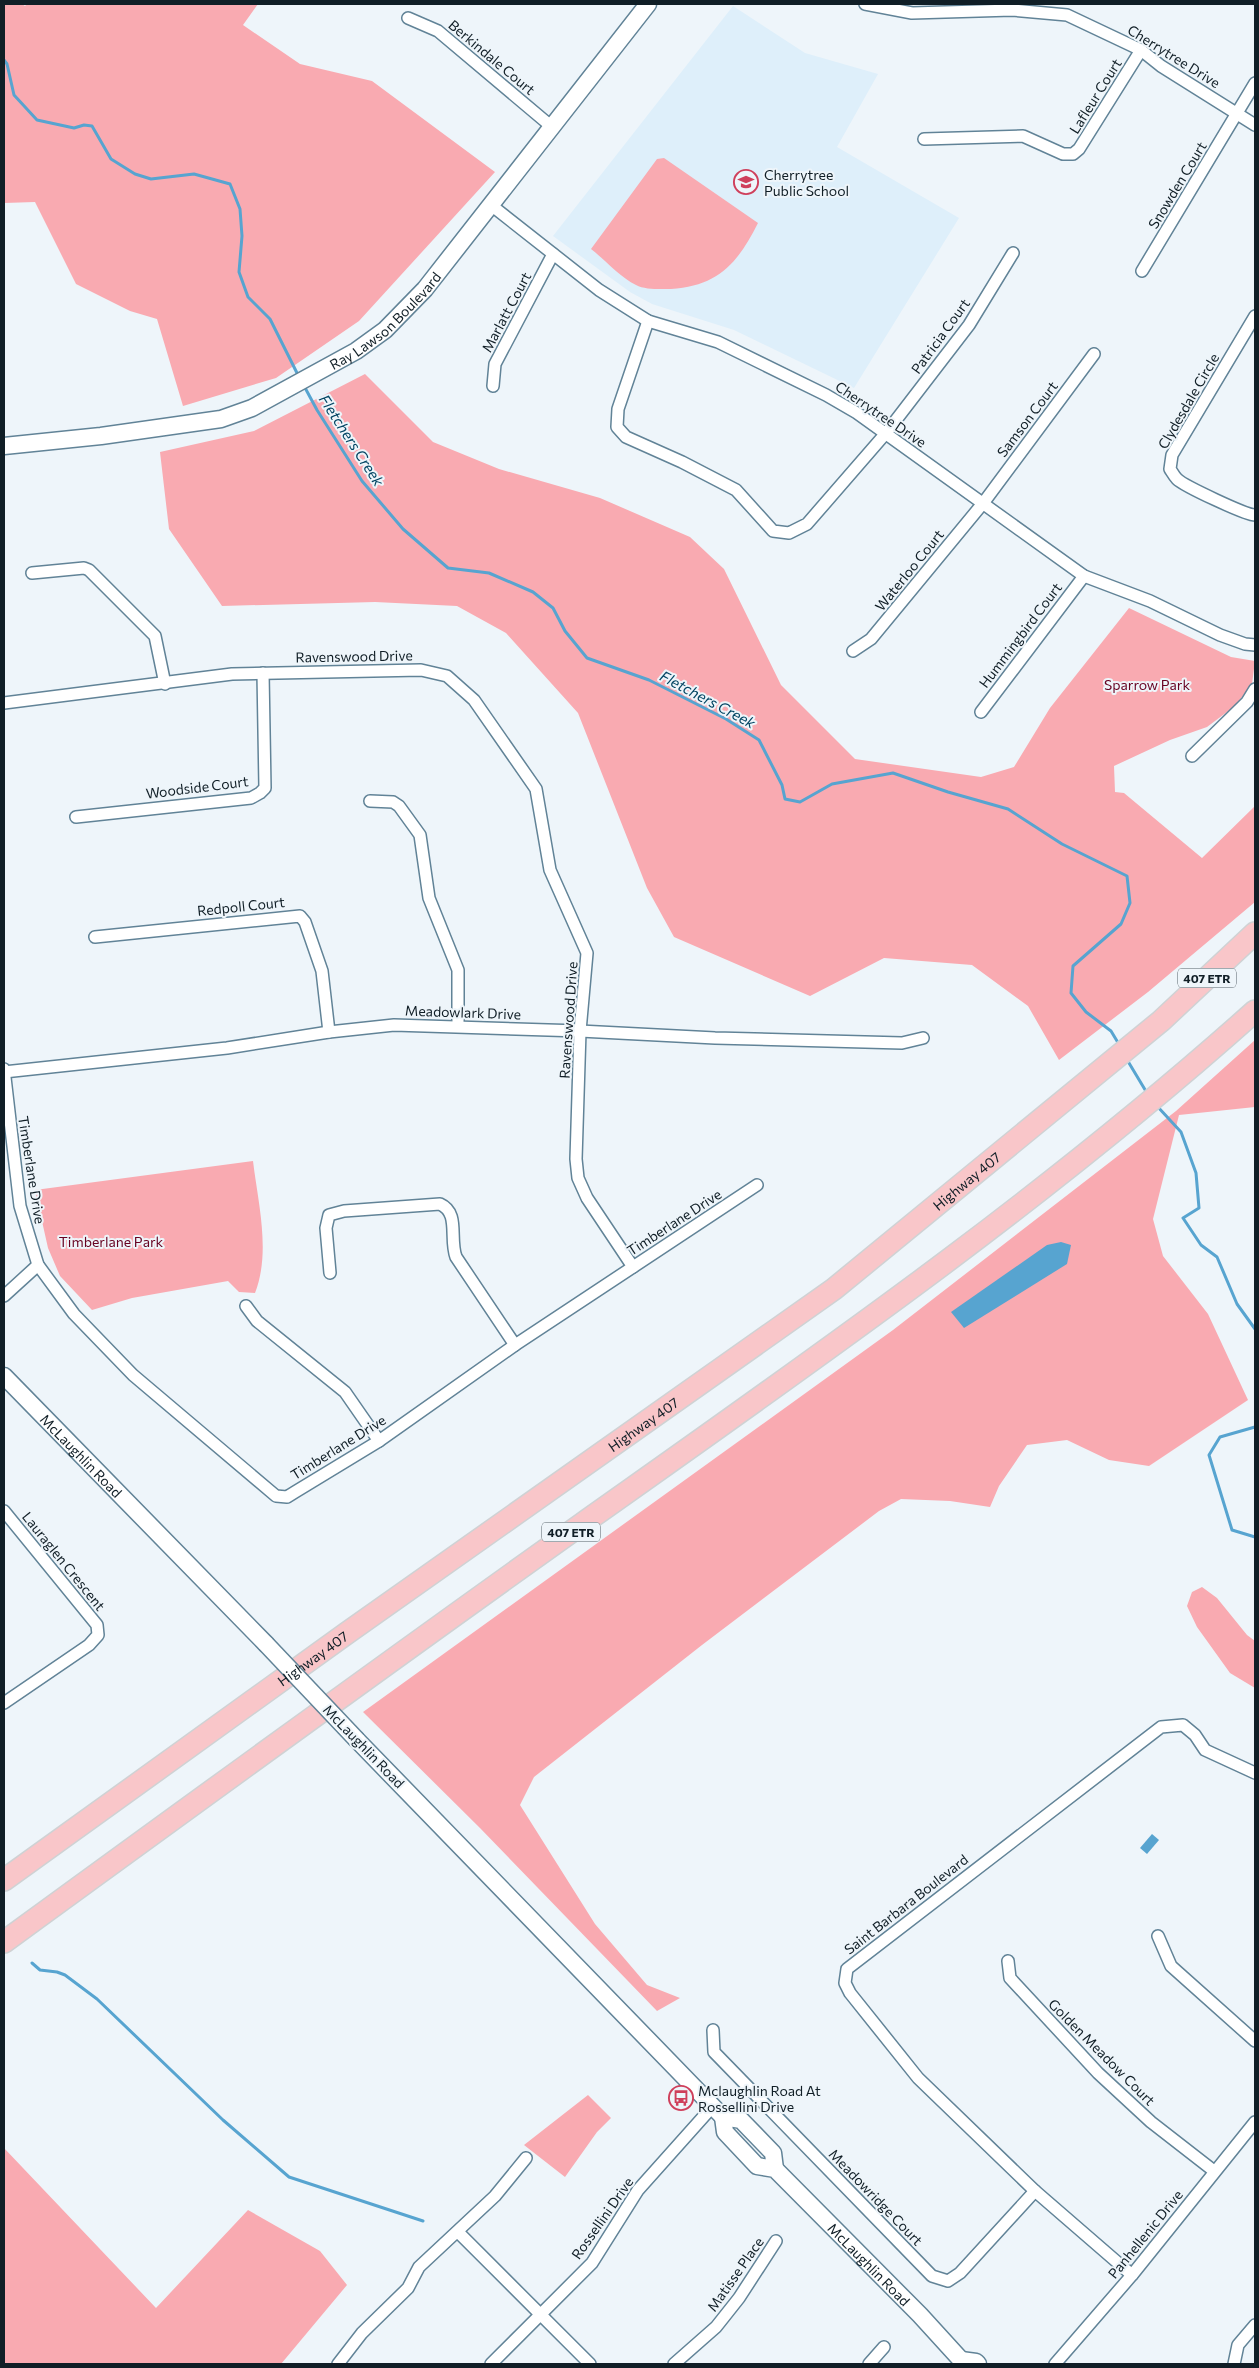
<svg xmlns="http://www.w3.org/2000/svg" width="1259" height="2368" font-family="Commissioner,sans-serif">
  <style>
    .built { fill: #deeffa }
    .green { fill: #f9aab1 }
    .water { fill: #57a4d0 }
    .lines { fill: none; stroke-linecap: round; stroke-linejoin: round }
    .stream { stroke: #57a4d0; stroke-width: 3 }
    .street-casing { stroke: #618397; stroke-width: 14 }
    .secondary-casing { stroke: #618397; stroke-width: 19 }
    .highway-casing { stroke: #cfd2d4; stroke-width: 24 }
    .street { stroke: #fff; stroke-width: 11 }
    .secondary { stroke: #fff; stroke-width: 16 }
    .highway { stroke: #f9c6c9; stroke-width: 21 }
    .secondary-bridge-casing { stroke: #618397; stroke-width: 19; stroke-linecap: butt }
    .secondary-bridge { stroke: #fff; stroke-width: 16 }
    .labels { text-anchor: middle; dominant-baseline: central; stroke-width: 4; stroke-linejoin: round; paint-order: stroke }
    .shield { fill: #eef5fa; stroke: #535e66; stroke-width: 1 }
    .shield-label { font-size: 12px; font-weight: bold; fill: #101e26 }
    .street-label { font-size: 14px; fill: #101e26; stroke: #eef5fa }
    .poi-label { font-size: 14px; fill: #101e26; stroke: #eef5fa; text-anchor: start }
    .park-label { font-size: 14px; fill: #670221; stroke: #eef5fa }
    .water-label { font-size: 15px; font-style: italic; fill: #034563; stroke: #eef5fa }
  </style>
  <rect width="100%" height="100%" fill="#eef5fa"/>
  <polygon class="built" points="733,6 805,53 878,74 837,147 959,218 854,388 734,330 652,304 630,292 553,236"/>
  <g class="green">
    <polygon points="4,4 22,4 25,6 27,4 258,4 243,25 300,64 372,81 495,172 359,321 276,378 183,406 157,319 130,311 76,284 35,202 4,203"/>
    <path d="M664,158L758,223C738,263 718,286 671,289C661,289 645,290 636,285C620,277 605,260 591,249L657,159Z"/>
    <polygon points="365,374 433,442 499,469 600,498 690,537 724,569 781,685 855,759 981,777 1014,767 1050,708 1129,608 1231,657 1255,661 1252,684 1235,706 1207,727 1170,740 1114,766 1115,792 1124,793 1202,858 1255,806 1255,902 1148,992 1059,1060 1028,1006 972,965 884,958 810,996 674,937 647,888 578,713 506,633 457,606 375,602 222,606 169,529 160,452 254,431"/>
    <polygon points="1255,1040 1255,1107 1179,1115 1153,1219 1163,1256 1208,1314 1248,1400 1149,1466 1109,1460 1067,1440 1027,1445 999,1486 990,1507 950,1501 901,1499 879,1511 702,1645 534,1777 520,1805 595,1924 647,1985 680,1998 657,2011 480,1828 363,1712 893,1330 1176,1111"/>
    <path d="M253,1161C258,1203 271,1252 255,1293L239,1292L228,1281L132,1298L92,1310L60,1276L48,1248L35,1190Z"/>
    <polygon points="1202,1587 1217,1598 1247,1635 1255,1641 1255,1688 1230,1673 1197,1627 1187,1606 1192,1592"/>
    <polygon points="588,2095 611,2118 597,2132 565,2177 524,2145"/>
    <polygon points="4,2148 156,2308 248,2210 320,2251 347,2285 281,2364 4,2364"/>
  </g>
  <g class="water">
    <polygon points="1061,1242 1071,1245 1067,1264 964,1328 951,1312 1047,1245"/>
    <polygon points="1152,1834 1159,1840 1147,1854 1140,1848"/>
  </g>
  <g class="lines">
    <g class="stream">
      <polyline points="4,60 7,64 14,95 37,120 74,128 84,125 92,126 111,159 135,174 151,179 194,174 230,184 240,209 242,236 239,272 248,297 270,319 299,377"/>
      <polyline points="303,384 317,410 362,481 403,529 448,568 489,573 533,592 553,608 565,631 587,658 649,680 726,719 759,740 782,785 785,799 800,802 832,784 893,773 948,792 1008,809 1062,844 1127,876 1130,903 1121,924 1073,966 1071,993 1086,1012 1111,1031 1120,1046"/>
      <polyline points="1126,1058 1147,1093"/>
      <polyline points="1157,1106 1181,1132 1196,1173 1199,1208 1183,1218 1201,1245 1217,1257 1237,1304 1255,1329"/>
      <polyline points="1255,1427 1220,1437 1209,1455 1232,1530 1255,1537"/>
      <polyline points="32,1963 40,1970 57,1972 65,1975 97,1999 223,2120 289,2177 423,2221"/>
    </g>
    <defs>
      <g id="street">
        <polyline points="865,4 912,13 1012,10 1067,15 1141,50 1161,66 1255,125"/>
        <polyline points="408,18 438,31 552,127"/>
        <polyline points="924,139 1023,136 1063,154 1073,154 1079,149 1141,50"/>
        <polyline points="491,205 599,290 648,321 718,342 826,395 857,413 1084,576 1150,601 1220,635 1245,644 1255,645"/>
        <polyline points="1142,271 1255,83"/>
        <path d="M1255,316L1172,455L1170,469C1172,472 1174,476 1177,479C1184,486 1246,515 1255,515"/>
        <polyline points="648,321 618,409 617,427 626,437 682,462 736,490 773,531 789,533 807,524 886,433 969,325 1013,253"/>
        <polyline points="493,386 495,364 553,254"/>
        <polyline points="32,573 84,568 89,570 155,636 165,684"/>
        <polyline points="853,651 871,639 984,502 1094,354"/>
        <polyline points="4,703 232,674 421,670 447,676 474,700 536,789 550,870 587,953 580,1031 576,1159 578,1178 587,1198 633,1267"/>
        <polyline points="981,712 1084,576"/>
        <polyline points="1192,756 1247,702 1255,689"/>
        <polyline points="370,801 393,802 399,806 420,835 429,898 458,970 458,1026"/>
        <polyline points="76,817 251,798 260,793 265,788 263,673"/>
        <polyline points="95,937 300,916 305,922 322,971 329,1032"/>
        <polyline points="4,1069 20,1206 38,1265 74,1314 133,1375 276,1496 287,1497 295,1492 379,1441 515,1345 757,1185"/>
        <polyline points="4,1072 227,1048 329,1032 394,1025 580,1031 715,1038 902,1043 923,1038"/>
        <path d="M330,1273L326,1228L329,1215L344,1211L440,1204C460,1213 449,1238 456,1257L515,1345"/>
        <polyline points="4,1296 38,1265"/>
        <polyline points="246,1306 257,1321 345,1392 379,1441"/>
        <polyline points="4,1511 97,1625 98,1635 89,1645 4,1703"/>
        <polyline points="1158,1936 1171,1966 1255,2041"/>
        <polyline points="1008,1961 1010,1978 1098,2073 1151,2122 1214,2171"/>
        <polyline points="713,2030 714,2052 932,2276 948,2281 960,2273 1035,2191"/>
        <polyline points="458,2232 590,2364"/>
        <polyline points="1132,2275 1035,2191 918,2078 850,1993 845,1983 847,1969 1161,1727 1183,1725 1195,1735 1205,1750 1255,1773"/>
        <polyline points="338,2364 362,2333 408,2288 419,2267 495,2196 526,2158"/>
        <polyline points="491,2364 592,2263 638,2190 713,2106"/>
        <polyline points="674,2364 716,2327 739,2298 776,2241"/>
        <polyline points="869,2364 884,2347"/>
        <polyline points="1055,2364 1132,2275 1255,2122"/>
        <polyline points="1234,2364 1238,2345 1255,2325"/>
      </g>
      <g id="secondary">
        <path id="s1" d="M4,446L101,436L221,419L252,408L356,351L385,330L425,289L648,4"/>
        <path id="s2" d="M4,1376L266,1644"/>
        <polyline points="357,1740 723,2117 741,2120 773,2153 775,2169"/>
        <path id="s3" d="M723,2117L725,2132L757,2166L775,2169L920,2315L961,2360V2364"/>
        <polyline points="961,2360 976,2362 978,2364"/>
      </g>
      <g id="highway">
        <path id="s4" d="M4,1880L347,1633L834,1289L1161,1021L1255,933"/>
        <path d="M4,1942C196,1802 388,1662 582,1524C812,1361 1045,1199 1255,1011"/>
      </g>
    </defs>
    <use href="#street" class="street-casing"/>
    <use href="#secondary" class="secondary-casing"/>
    <use href="#highway" class="highway-casing"/>
    <use href="#street" class="street"/>
    <use href="#secondary" class="secondary"/>
    <use href="#highway" class="highway"/>
    <defs>
      <polyline id="secondary-bridge" points="266,1644 357,1740"/>
    </defs>
    <use href="#secondary-bridge" class="secondary-bridge-casing"/>
    <use href="#secondary-bridge" class="secondary-bridge"/>
  </g>
  <defs>
    <symbol id="school-ring" viewBox="-11 -11 22 22"><circle r="9.5" fill="#eef5fa" stroke="#cf3f5b" stroke-width="1.5"/><path d="M0-5L7-2L0 1L-7-2ZM-4 1L0 2.5L4 1V4Q0 6-4 4Z" fill="#cf3f5b"/></symbol>
    <symbol id="bus-ring" viewBox="-11 -11 22 22"><circle r="9.5" fill="#eef5fa" stroke="#cf3f5b" stroke-width="1.5"/><path d="M-5-6H5V4H4V6H2V4H-2V6H-4V4H-5ZM-3.5-4V0h7V-4ZM-3.5 1.2v1.5H-2V1.2ZM2 1.2v1.5H3.5V1.2Z" fill="#cf3f5b"/></symbol>
  </defs>
  <g fill-rule="evenodd">
    <use href="#school-ring" x="732" y="168" width="28" height="28"/>
    <use href="#bus-ring" x="667" y="2084" width="28" height="28"/>
  </g>
  <g class="labels">
    <g class="shield">
      <rect x="1178" y="968.5" width="58" height="19" rx="4"/>
      <rect x="542" y="1522.5" width="58" height="19" rx="4"/>
    </g>
    <g class="shield-label">
      <text x="1207" y="978">407 ETR</text>
      <text x="571" y="1532">407 ETR</text>
    </g>
    <g class="street-label">
      <text transform="translate(1174 56) rotate(32)">Cherrytree Drive</text>
      <text transform="translate(492 57) rotate(40)">Berkindale Court</text>
      <text transform="translate(1095 96) rotate(-58)">Lafleur Court</text>
      <text transform="translate(1177 185) rotate(-59)">Snowden Court</text>
      <text transform="translate(506 312) rotate(-62)">Marlatt Court</text>
      <text stroke="none"><textPath href="#s1" startOffset="412">Ray Lawson Boulevard</textPath></text>
      <text transform="translate(940 336) rotate(-54)">Patricia Court</text>
      <text transform="translate(1188 401) rotate(-60)">Clydesdale Circle</text>
      <text transform="translate(881 414) rotate(34)">Cherrytree Drive</text>
      <text transform="translate(1027 419) rotate(-53)">Samson Court</text>
      <text transform="translate(909 570) rotate(-51)">Waterloo Court</text>
      <text transform="translate(1020 635) rotate(-53)">Hummingbird Court</text>
      <text transform="translate(354 656) rotate(-1)">Ravenswood Drive</text>
      <text transform="translate(197 787) rotate(-7)">Woodside Court</text>
      <text transform="translate(241 906) rotate(-6)">Redpoll Court</text>
      <text transform="translate(463 1012) rotate(2)">Meadowlark Drive</text>
      <text transform="translate(568 1020) rotate(-86)">Ravenswood Drive</text>
      <text transform="translate(32 1170) rotate(81)">Timberlane Drive</text>
      <text stroke="none"><textPath href="#s4" startOffset="1190">Highway 407</textPath></text>
      <text transform="translate(674 1222) rotate(-33)">Timberlane Drive</text>
      <text stroke="none"><textPath href="#s4" startOffset="785">Highway 407</textPath></text>
      <text transform="translate(338 1447) rotate(-32)">Timberlane Drive</text>
      <text stroke="none"><textPath href="#s2" startOffset="111">McLaughlin Road</textPath></text>
      <text transform="translate(64 1561) rotate(51)">Lauraglen Crescent</text>
      <text stroke="none"><textPath href="#s4" startOffset="380">Highway 407</textPath></text>
      <text transform="translate(364 1746) rotate(46)">McLaughlin Road</text>
      <text transform="translate(906 1904) rotate(-38)">Saint Barbara Boulevard</text>
      <text transform="translate(1102 2052) rotate(45)">Golden Meadow Court</text>
      <text transform="translate(876 2197) rotate(46)">Meadowridge Court</text>
      <text transform="translate(602 2218) rotate(-55)">Rossellini Drive</text>
      <text transform="translate(1145 2234) rotate(-51)">Panhellenic Drive</text>
      <text stroke="none"><textPath href="#s3" startOffset="214">McLaughlin Road</textPath></text>
      <text transform="translate(735 2274) rotate(-55)">Matisse Place</text>
    </g>
    <g class="poi-label">
      <text x="764" y="174">Cherrytree<tspan x="764" dy="16">Public School</tspan></text>
      <text x="698" y="2090">Mclaughlin Road At<tspan x="698" dy="16">Rossellini Drive</tspan></text>
    </g>
    <g class="park-label">
      <text x="1147" y="684">Sparrow Park</text>
      <text x="111" y="1241">Timberlane Park</text>
    </g>
    <g class="water-label">
      <text transform="translate(352 440) rotate(57)">Fletchers Creek</text>
      <text transform="translate(708 699) rotate(28)">Fletchers Creek</text>
    </g>
  </g>
  <rect width="1259" height="2368" fill="none" stroke="#101e26" stroke-width="10"/>
</svg>
